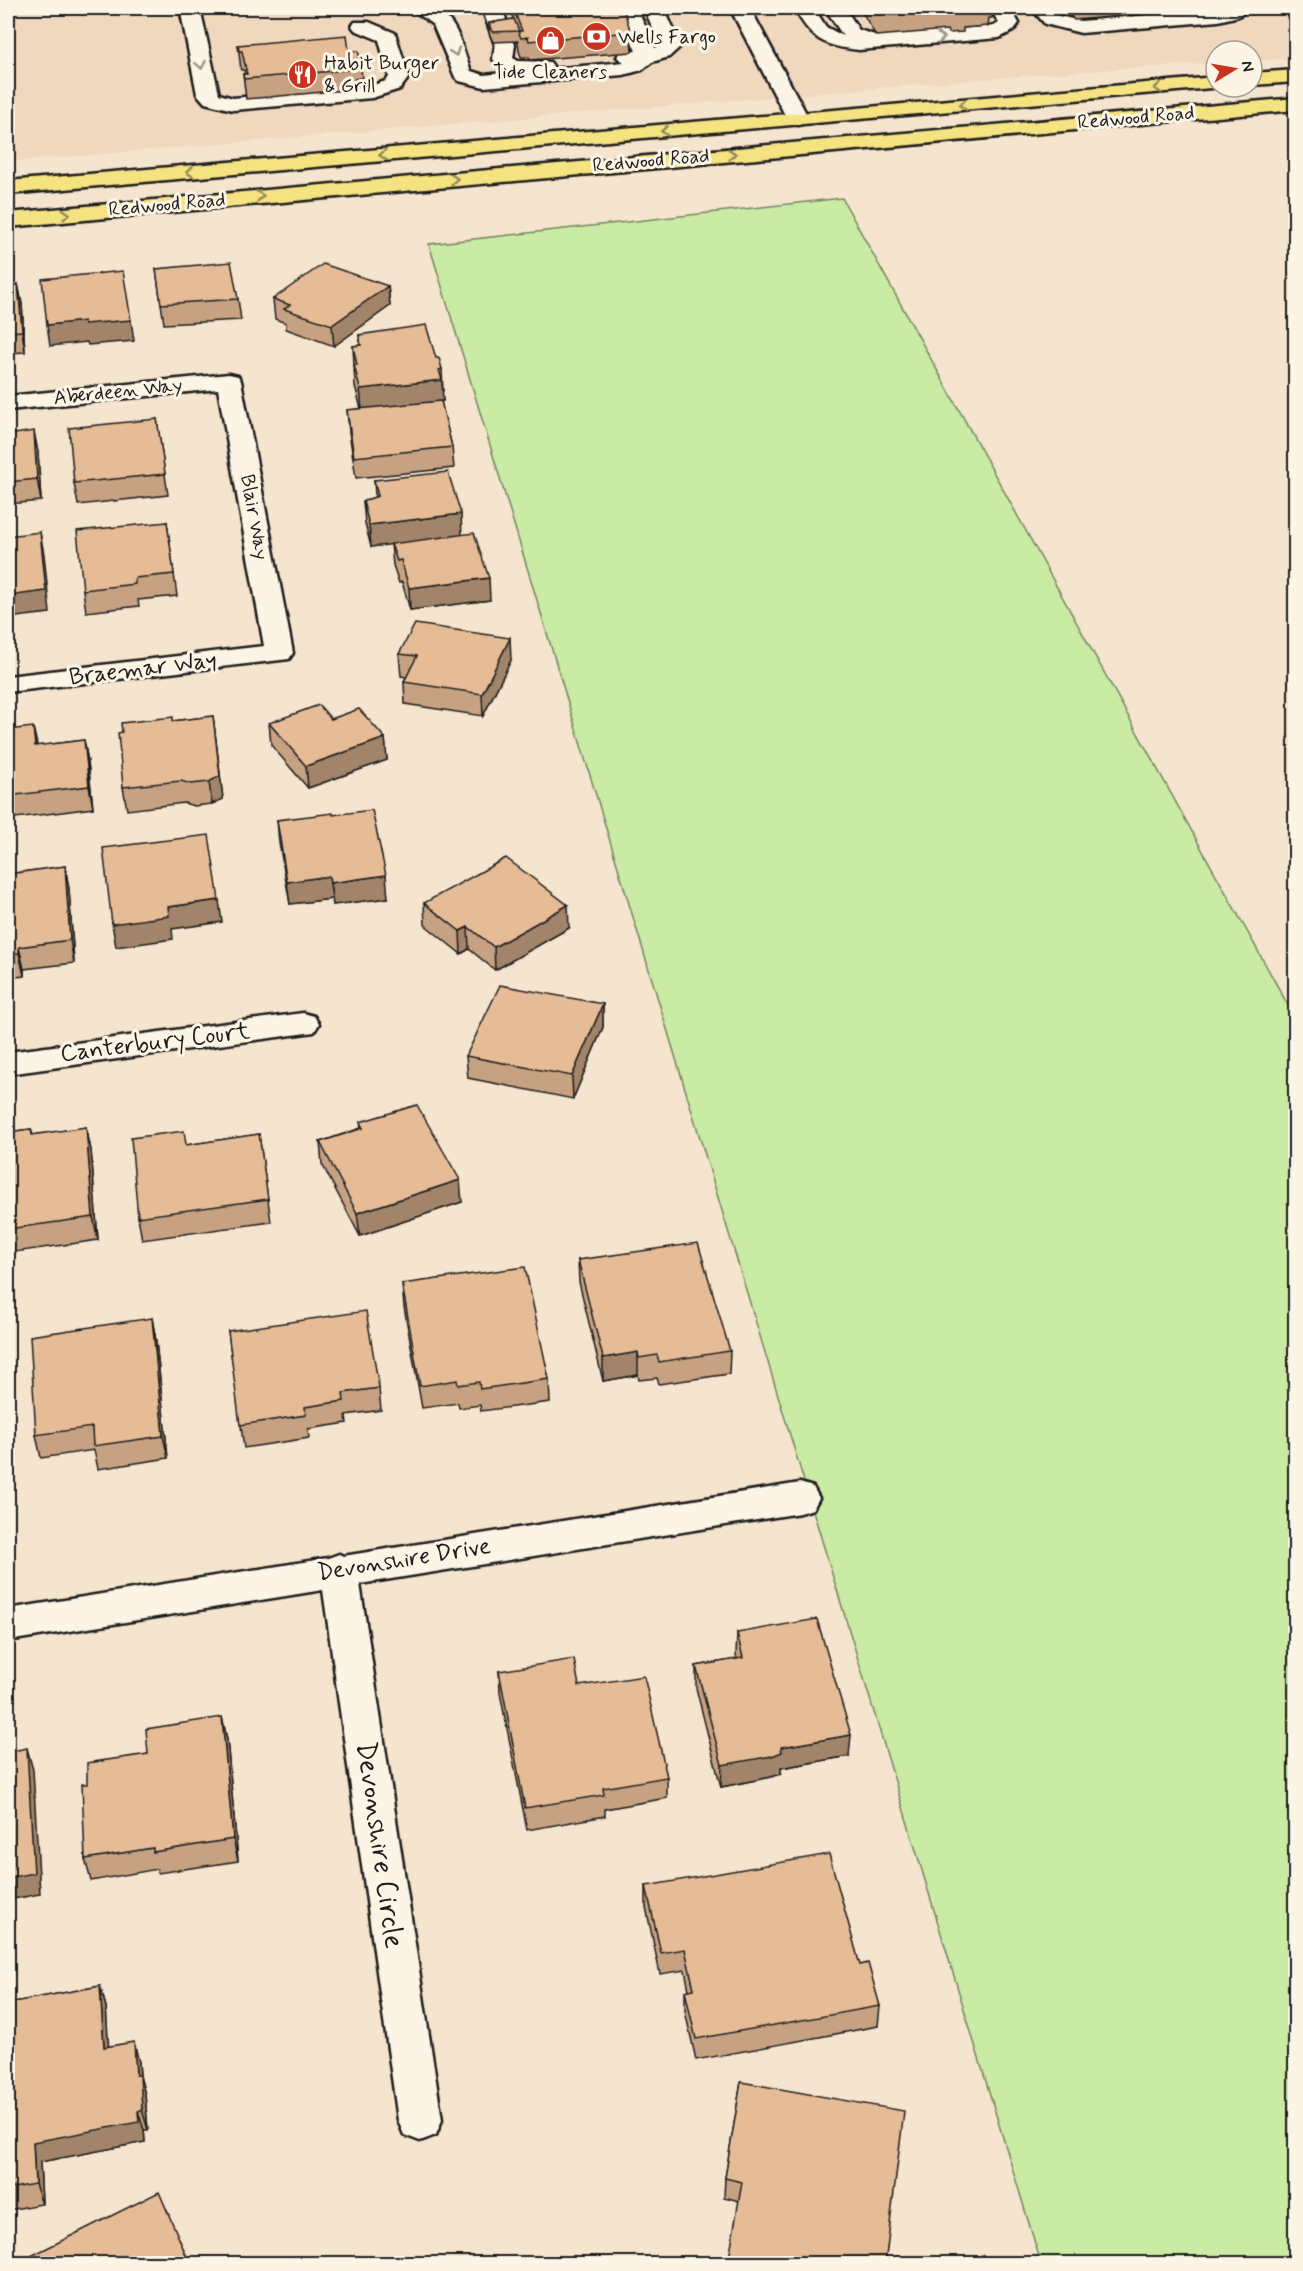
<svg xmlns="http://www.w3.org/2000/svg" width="1303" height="2271" font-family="Mynerve,sans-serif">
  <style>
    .built { fill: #f0d8be }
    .green { fill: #c9eba3; stroke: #728460; stroke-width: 1.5 }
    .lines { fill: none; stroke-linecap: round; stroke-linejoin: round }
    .lane-casing { stroke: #1c1c1c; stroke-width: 5 }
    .street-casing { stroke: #1c1c1c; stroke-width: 5 }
    .primary-casing { stroke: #1c1c1c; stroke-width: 5 }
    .lane { fill: #fcf5e5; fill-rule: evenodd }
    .street { fill: #fcf5e5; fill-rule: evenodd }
    .primary { fill: #f5e382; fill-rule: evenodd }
    .wall { fill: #c6a282; stroke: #1c1c1c; stroke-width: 1.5 }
    .shaded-wall { fill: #a1846a; stroke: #1c1c1c; stroke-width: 1.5 }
    .building { fill: #e6bc97; stroke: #1c1c1c; stroke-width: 1.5 }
    .oneway { stroke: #97938b }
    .oneway2 { stroke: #938954 }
    .labels { text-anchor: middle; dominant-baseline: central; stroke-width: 6; stroke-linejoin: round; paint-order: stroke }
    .far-poi-label { font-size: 20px; fill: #1c1c1c; stroke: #fcf5e5; text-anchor: start }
    .far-street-label { font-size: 20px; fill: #1c1c1c; stroke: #fcf5e5 }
    .street-label { font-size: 24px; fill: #1c1c1c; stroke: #fcf5e5 }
    .near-street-label { font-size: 28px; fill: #1c1c1c; stroke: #fcf5e5 }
  </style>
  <rect width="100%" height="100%" fill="#f5e4ce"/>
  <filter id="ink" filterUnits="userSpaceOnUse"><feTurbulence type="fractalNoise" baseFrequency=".0167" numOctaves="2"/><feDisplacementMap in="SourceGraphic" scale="12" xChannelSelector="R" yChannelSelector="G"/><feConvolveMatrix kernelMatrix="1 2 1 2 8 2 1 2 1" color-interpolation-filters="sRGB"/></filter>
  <g filter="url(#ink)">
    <polygon class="built" points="8,8 1295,8 1295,58 1252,61 1252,51 1216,51 1216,63 1055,73 8,162"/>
    <polygon class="green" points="842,198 1295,1018 1295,2263 1041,2263 429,244"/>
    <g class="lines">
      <defs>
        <g id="lane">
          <polygon points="180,8 200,8 219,94 233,98 370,86 386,81 389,77 379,40 355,30 352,26 355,22 369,22 395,33 409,77 400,89 372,98 233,110 205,103 197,94"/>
          <path d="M411,8C455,3 458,37 471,71L484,75L512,72L498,66L493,59L495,45L482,8H502L515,45L513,58L518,61L550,62L553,66L551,69L624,62L617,57L620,53L636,51L617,8H637L655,48L660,45L644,8H664L681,46L669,57L652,62L642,70L623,75L484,87L459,81L455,77L433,25Z"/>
          <polygon points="730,8 750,8 809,119 805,123 798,125 791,123 787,119"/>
          <path d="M794,8H814L826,27L843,36L825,8H845L859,30L878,36L994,26L999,23L990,8H1010L1019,23L1013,31L999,38L859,50C823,46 812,40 794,8Z"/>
          <polygon points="1031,8 1051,8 1059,16 1081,21 1225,8 1248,8 1239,16 1218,21 1081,33 1045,24"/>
        </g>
        <g id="street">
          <polygon points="229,374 238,376 241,381 293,653 289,659 8,692 8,676 264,646 218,389 8,410 8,396"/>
          <polygon points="303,1013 314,1016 319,1024 314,1032 8,1074 8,1052"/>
          <polygon points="800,1483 813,1487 819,1498 813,1509 800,1513 360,1584 442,2120 436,2135 420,2141 404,2135 398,2120 323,1590 8,1641 8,1609 328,1558 339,1554 343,1556"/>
        </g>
        <g id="primary">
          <polygon points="1296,70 1296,82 1252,85 1252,73"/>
          <polygon points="1216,77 1216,87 1223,87 8,194 8,181"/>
          <polygon points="1296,98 1296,110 8,227 8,213"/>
        </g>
      </defs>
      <use href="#lane" class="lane-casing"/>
      <use href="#street" class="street-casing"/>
      <use href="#primary" class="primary-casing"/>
      <use href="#lane" class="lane"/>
      <use href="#street" class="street"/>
      <use href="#primary" class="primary"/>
    </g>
    <g class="wall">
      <polygon points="513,8 631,32 632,52 530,60 529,57 521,57 519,51 518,41 493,42 489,33 489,23 513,19"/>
      <polygon points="860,8 993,8 992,18 989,18 988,26 963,28 963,32 949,33 947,30 876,36"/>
      <polygon points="1065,8 1216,8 1074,20"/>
      <polygon points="238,45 349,51 360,59 362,78 355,79 356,89 246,99 243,74 245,74 244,70 241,70"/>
      <polygon points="156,269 238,299 241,320 164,324"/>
      <polygon points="18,284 22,304 25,352 8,353 8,285"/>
      <polygon points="388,286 390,306 334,346 286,329 286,323 275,319 273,299"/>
      <polygon points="359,335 436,358 442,369 443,391 442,391 443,401 441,402 452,447 454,468 356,478 349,432 347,410 361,409 355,386 353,346 360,345"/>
      <polygon points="157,419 168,495 78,505 74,483"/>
      <polygon points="8,435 38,452 41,501 8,504"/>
      <polygon points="374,480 462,535 490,600 410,610 402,582 399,583 393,565 391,544 371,547 365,523 363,501 375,497"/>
      <polygon points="167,522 177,596 138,600 139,606 86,612 83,590"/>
      <polygon points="399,654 511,660 483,716 405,704 404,682 406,677 401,676"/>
      <polygon points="213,716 223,799 212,804 194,806 184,803 127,810 123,787 173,721"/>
      <polygon points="331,719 385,738 387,760 308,788 271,745 269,723"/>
      <polygon points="8,730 37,746 84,740 88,762 93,808 8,819"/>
      <polygon points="333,815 388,898 333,905 332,899 290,904 279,843 277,820"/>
      <polygon points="65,866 69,889 74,963 24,969 24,976 8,978 8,874"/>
      <polygon points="424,903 569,928 495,970 469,949 461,954 425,925"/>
      <polygon points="603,1004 603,1027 573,1099 468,1078 466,1056"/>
      <polygon points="360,1122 462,1202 360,1236 322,1164 320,1142 361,1128"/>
      <polygon points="86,1127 91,1150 98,1240 8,1253 8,1132 31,1129 33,1135"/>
      <polygon points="259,1134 271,1222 142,1240 138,1217 186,1145"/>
      <polygon points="578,1260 730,1351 729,1374 659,1384 657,1378 639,1380 638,1375 603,1381 579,1282"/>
      <polygon points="402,1284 549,1379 550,1402 481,1411 480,1405 459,1408 458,1403 422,1408 404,1307"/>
      <polygon points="152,1318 156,1341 168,1458 98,1469 94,1450 41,1458 36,1435"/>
      <polygon points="228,1331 379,1388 381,1410 346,1415 347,1423 308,1429 309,1438 244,1448"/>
      <polygon points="737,1633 849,1756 781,1768 781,1774 771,1777 721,1787 696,1688 696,1666 737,1659 736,1655"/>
      <polygon points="499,1671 579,1686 667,1777 667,1798 605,1809 605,1816 527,1830 500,1693"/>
      <polygon points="222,1717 227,1739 238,1861 158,1873 157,1869 91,1881 85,1859 87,1784"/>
      <polygon points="646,1886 860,1965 880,2006 878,2026 696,2060 685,2011 685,1991 689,1990 685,1970 660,1974 646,1907"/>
      <polygon points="100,1986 106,2007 108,2046 139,2062 140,2076 145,2095 148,2130 144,2130 145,2142 40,2162 42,2204 8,2210 8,2003"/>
      <polygon points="741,2082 885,2264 739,2201 724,2197 725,2178"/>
    </g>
    <g class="shaded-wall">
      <polygon points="18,284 22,304 25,352 22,331"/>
      <polygon points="388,286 390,306 334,346 332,325"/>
      <polygon points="131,320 134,341 88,345 87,342 50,346 47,325 84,321"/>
      <polygon points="442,380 443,401 362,410 360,389"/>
      <polygon points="34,431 38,452 41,501 37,479"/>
      <polygon points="461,514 462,536 371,547 369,525"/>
      <polygon points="40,532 44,554 50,613 8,618 8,596"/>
      <polygon points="489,578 490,600 410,610 409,588"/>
      <polygon points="510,638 511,660 483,716 482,694"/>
      <polygon points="213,716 223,799 212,804 209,782"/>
      <polygon points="33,727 38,749 35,746"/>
      <polygon points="385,738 387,760 308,788 306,766"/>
      <polygon points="84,740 88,762 93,808 89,786"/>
      <polygon points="65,866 69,889 74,963 70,940"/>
      <polygon points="386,875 388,898 333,905 330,883"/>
      <polygon points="329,876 332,899 290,904 287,882"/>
      <polygon points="219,900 222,922 172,929 173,939 116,947 112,924 168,907"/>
      <polygon points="568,905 569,928 495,970 494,947"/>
      <polygon points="468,927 469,949 461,954 460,931"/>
      <polygon points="19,947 24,969 24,976 19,953"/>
      <polygon points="603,1004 603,1027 573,1099 572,1076"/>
      <polygon points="86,1127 91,1150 98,1240 93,1217"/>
      <polygon points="460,1180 462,1202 360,1236 357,1213"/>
      <polygon points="152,1318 156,1341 168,1458 163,1436"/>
      <polygon points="638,1352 638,1375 603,1381 603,1358"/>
      <polygon points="222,1717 227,1739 238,1861 233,1839"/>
      <polygon points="851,1735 849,1756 781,1768 781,1774 771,1777 721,1787 722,1765 781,1747"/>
      <polygon points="27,1748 33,1770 40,1894 8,1900 8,1878"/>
      <polygon points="100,1986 106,2007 110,2067 104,2047"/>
      <polygon points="134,2042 139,2062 140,2076 145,2095 148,2130 142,2110 136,2075"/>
      <polygon points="138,2111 144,2130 145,2142 40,2162 42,2204 35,2184 33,2142"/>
    </g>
    <g class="building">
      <polygon points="513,8 623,8 631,32 529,41 528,37 521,38 518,31 522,31"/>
      <polygon points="514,19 519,31 492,32 489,23"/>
      <polygon points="347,35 349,51 358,51 360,59 352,59 355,69 244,79 243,74 247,74 242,51 239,51 238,45"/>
      <polygon points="231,262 238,299 161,304 156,269"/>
      <polygon points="323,264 388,286 332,325 284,309 290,305 273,299"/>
      <polygon points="123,271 131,320 84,324 84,321 47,325 42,279"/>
      <polygon points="18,284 22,331 8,332 8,285"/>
      <polygon points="426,325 436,358 439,358 442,369 439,370 442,380 360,389 354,365 357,365 353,346 361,345 359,335"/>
      <polygon points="441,401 452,447 354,457 347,410"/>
      <polygon points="157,419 165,474 74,483 69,428"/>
      <polygon points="34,431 37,479 8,482 8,435"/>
      <polygon points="448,472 461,514 369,525 363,501 378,496 374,480"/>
      <polygon points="167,522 174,574 135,578 135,584 83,590 77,531"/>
      <polygon points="40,532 46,591 8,596 8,536"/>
      <polygon points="474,533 489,578 409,588 401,560 397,561 391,544"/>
      <polygon points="415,624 510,638 482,694 404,682 417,656 399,654"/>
      <polygon points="319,705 331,719 359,709 385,738 306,766 269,723"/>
      <polygon points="213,716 220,776 209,782 191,784 181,781 123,787 118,733 122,732 121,723 173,717 173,721"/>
      <polygon points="33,727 35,746 84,740 89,786 8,796 8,730"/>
      <polygon points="372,810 386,875 330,883 329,876 287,882 277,820 333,813 333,815"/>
      <polygon points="209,835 219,900 168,907 169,916 112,924 103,848"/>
      <polygon points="506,858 568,905 494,947 468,927 460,931 424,903"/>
      <polygon points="65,866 70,940 19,947 19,953 8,954 8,874"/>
      <polygon points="500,985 603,1004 572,1076 466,1056"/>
      <polygon points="417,1105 460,1180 357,1213 320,1142 363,1128 360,1122"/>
      <polygon points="86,1127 93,1217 8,1229 8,1132 31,1129 32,1135"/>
      <polygon points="184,1131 186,1145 259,1134 268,1199 138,1217 131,1138"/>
      <polygon points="698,1243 730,1351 659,1362 657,1355 639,1358 638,1352 603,1358 578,1260"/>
      <polygon points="525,1267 549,1379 480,1389 479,1382 458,1385 457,1380 420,1386 402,1284"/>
      <polygon points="366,1311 379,1388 343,1393 344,1401 305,1407 306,1415 240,1425 228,1331"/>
      <polygon points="152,1318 163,1436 93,1446 92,1427 36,1435 30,1336"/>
      <polygon points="817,1619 851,1735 781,1747 782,1752 772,1756 722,1765 696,1666 743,1658 737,1633"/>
      <polygon points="574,1659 579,1686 644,1676 667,1777 603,1788 604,1795 525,1808 499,1671"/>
      <polygon points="222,1717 233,1839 153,1852 153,1848 85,1859 82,1784 87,1784 87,1763 148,1754 146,1729"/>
      <polygon points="27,1748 34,1873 8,1878 8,1752"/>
      <polygon points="829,1854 860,1965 868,1963 880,2006 696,2039 685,1991 694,1989 685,1949 661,1953 646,1886"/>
      <polygon points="100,1986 104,2047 134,2042 136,2075 140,2075 142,2110 138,2111 139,2122 33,2142 35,2184 8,2189 8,2003"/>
      <polygon points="741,2082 904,2111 885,2264 728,2264 742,2182 725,2178"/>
      <polygon points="159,2192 190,2264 15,2264"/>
    </g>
    <defs><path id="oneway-chevron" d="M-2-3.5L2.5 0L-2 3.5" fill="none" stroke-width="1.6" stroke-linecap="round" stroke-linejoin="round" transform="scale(1.5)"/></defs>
    <g class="oneway">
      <use href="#oneway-chevron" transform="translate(941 38) rotate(-5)"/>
      <use href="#oneway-chevron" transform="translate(455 52) rotate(70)"/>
      <use href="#oneway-chevron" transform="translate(201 65) rotate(79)"/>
    </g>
    <g class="oneway2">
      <use href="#oneway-chevron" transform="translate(1158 88) rotate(175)"/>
      <use href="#oneway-chevron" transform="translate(963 105) rotate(175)"/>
      <use href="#oneway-chevron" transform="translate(665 131) rotate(175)"/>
      <use href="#oneway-chevron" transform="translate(732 154) rotate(-5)"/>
      <use href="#oneway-chevron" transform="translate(383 155) rotate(175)"/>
      <use href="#oneway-chevron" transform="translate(190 172) rotate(175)"/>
      <use href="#oneway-chevron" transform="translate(454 179) rotate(-5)"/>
      <use href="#oneway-chevron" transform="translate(260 196) rotate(-5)"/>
      <use href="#oneway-chevron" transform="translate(66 214) rotate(-5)"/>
    </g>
  </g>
  <defs>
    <symbol id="bank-disc" viewBox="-11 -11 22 22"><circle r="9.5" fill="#c8321e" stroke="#fcf5e5"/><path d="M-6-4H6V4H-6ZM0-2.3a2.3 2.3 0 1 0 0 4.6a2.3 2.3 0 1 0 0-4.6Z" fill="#fff"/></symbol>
    <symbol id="shop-disc" viewBox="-11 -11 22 22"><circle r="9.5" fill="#c8321e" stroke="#fcf5e5"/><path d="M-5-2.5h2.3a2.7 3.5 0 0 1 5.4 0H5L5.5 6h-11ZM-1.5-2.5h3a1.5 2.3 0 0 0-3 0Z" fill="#fff"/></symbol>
    <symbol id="restaurant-disc" viewBox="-11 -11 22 22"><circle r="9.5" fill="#c8321e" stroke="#fcf5e5"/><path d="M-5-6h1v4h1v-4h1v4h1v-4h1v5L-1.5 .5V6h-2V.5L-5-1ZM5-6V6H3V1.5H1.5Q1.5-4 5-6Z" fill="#fff"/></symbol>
  </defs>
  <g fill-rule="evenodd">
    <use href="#bank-disc" x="580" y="20" width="33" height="33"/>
    <use href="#shop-disc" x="534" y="24" width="33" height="33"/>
    <use href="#restaurant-disc" x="286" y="58" width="33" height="33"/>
  </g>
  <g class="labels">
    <g class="far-poi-label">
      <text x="618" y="37">Wells Fargo</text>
      <text x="324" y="63">Habit Burger<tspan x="324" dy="23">&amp; Grill</tspan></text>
      <text x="550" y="72" text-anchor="middle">Tide Cleaners</text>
    </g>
    <g class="far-street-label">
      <text transform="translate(1136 118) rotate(-5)">Redwood Road</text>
      <text transform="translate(651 161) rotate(-5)">Redwood Road</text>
      <text transform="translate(167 205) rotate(-5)">Redwood Road</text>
      <text transform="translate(118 392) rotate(-6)">Aberdeen Way</text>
      <text transform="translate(254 517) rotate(80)">Blair Way</text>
    </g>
    <g class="street-label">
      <text transform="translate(143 669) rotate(-7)">Braemar Way</text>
      <text transform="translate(155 1043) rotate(-7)">Canterbury Court</text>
      <text transform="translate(404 1560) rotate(-9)">Devonshire Drive</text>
    </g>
    <g class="near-street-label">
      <text transform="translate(379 1845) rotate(82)">Devonshire Circle</text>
    </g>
  </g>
  <rect width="1303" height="2271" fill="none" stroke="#fcf5e5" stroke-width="30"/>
  <rect x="15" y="15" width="1273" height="2241" fill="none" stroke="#1c1c1c" stroke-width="2" filter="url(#ink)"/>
  <g transform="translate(1234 69) rotate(79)"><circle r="28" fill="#fcf5e5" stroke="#a29e95" stroke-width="1.5"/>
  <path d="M0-4.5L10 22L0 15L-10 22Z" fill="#c8321e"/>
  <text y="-9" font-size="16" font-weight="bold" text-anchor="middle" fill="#1c1c1c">N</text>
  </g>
</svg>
